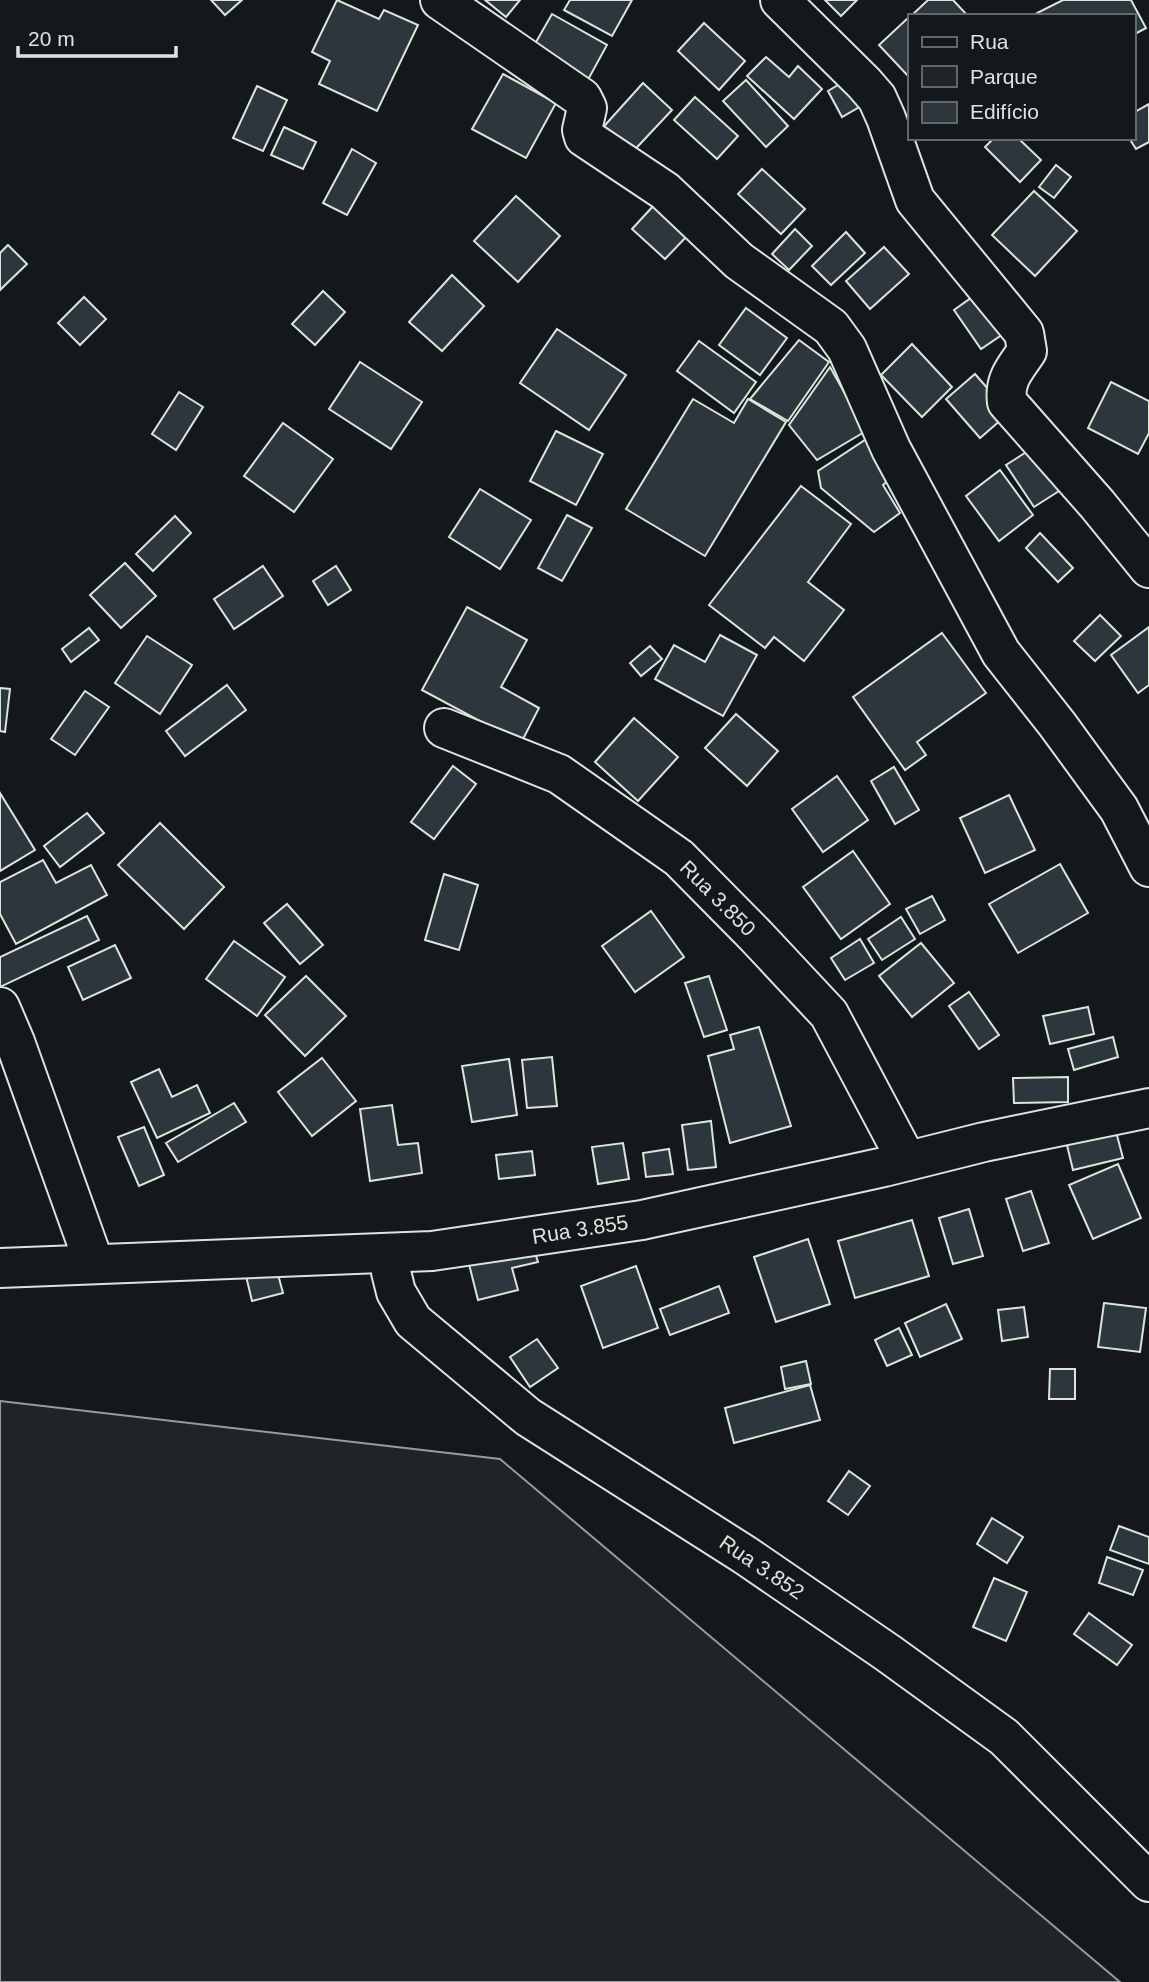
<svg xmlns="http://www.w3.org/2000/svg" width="1149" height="1982" font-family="Helvetica,sans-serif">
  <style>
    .green { fill: #202428; stroke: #939e99; stroke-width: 2 }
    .building { fill: #2c363c; stroke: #d8e6dc; stroke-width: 2 }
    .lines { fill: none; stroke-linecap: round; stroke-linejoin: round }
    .street-casing { stroke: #d8e6dc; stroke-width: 42 }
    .street { stroke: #14181c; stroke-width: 38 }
    .labels { text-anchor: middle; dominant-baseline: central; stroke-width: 5; stroke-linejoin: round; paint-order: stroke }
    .street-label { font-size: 21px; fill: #d8e6dc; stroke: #14181c }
  </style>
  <rect width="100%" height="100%" fill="#14181c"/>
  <polygon class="green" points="0,1401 500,1459 1120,1982 0,1982"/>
  <g class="building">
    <polygon points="211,0 242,0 225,15"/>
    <polygon points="337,0 379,19 384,10 418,25 377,111 319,84 330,61 312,52"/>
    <polygon points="485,0 520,0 506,17"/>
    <polygon points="570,0 632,0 612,36 564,10"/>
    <polygon points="825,0 857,0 841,16"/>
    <polygon points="928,0 953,0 968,16 911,16"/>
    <polygon points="1063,0 1131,0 1146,28 1133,35 1133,16 1038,16 1037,13"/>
    <polygon points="552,14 607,45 584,87 528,56"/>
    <polygon points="909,17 909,77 879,45"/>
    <polygon points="704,23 745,61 719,90 678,51"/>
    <polygon points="766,57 789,77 798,66 822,89 794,119 747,76"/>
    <polygon points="503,74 556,103 526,158 472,129"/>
    <polygon points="853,76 868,102 842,117 828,91"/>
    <polygon points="746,80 788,126 766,147 723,101"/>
    <polygon points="643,83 672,110 625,160 597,134"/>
    <polygon points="257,86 287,100 263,151 233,138"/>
    <polygon points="695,97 738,136 717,159 674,120"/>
    <polygon points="1149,104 1149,142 1136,149 1129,138 1133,138 1133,113"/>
    <polygon points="284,127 316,142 303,169 271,155"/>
    <polygon points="994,138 1018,138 1041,160 1020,182 985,147"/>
    <polygon points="352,149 376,163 347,215 323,203"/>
    <polygon points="1056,165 1071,177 1054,198 1039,187"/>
    <polygon points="762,169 805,209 781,234 738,194"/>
    <polygon points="1034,191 1077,231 1035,276 992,235"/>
    <polygon points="516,196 560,236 518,282 474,241"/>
    <polygon points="656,203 689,234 665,259 632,229"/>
    <polygon points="795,229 812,246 789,270 772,254"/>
    <polygon points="846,232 865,253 831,285 812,266"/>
    <polygon points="8,245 27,264 0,290 0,253"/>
    <polygon points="884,247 909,274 870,309 846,281"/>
    <polygon points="452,275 484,306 442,351 409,322"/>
    <polygon points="323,291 345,312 315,345 292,324"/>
    <polygon points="978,293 1006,332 981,349 954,310"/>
    <polygon points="84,297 106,319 80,345 58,323"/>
    <polygon points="746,308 787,338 760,375 719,345"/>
    <polygon points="557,329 626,375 589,430 520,383"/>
    <polygon points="799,340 829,362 788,421 750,399"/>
    <polygon points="699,341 756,382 734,413 677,371"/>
    <polygon points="912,344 952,387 922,417 881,375"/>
    <polygon points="360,362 422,402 391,449 329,409"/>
    <polygon points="830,367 866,431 817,460 789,425"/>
    <polygon points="975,374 1009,413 980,438 946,399"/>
    <polygon points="1111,382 1149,401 1149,433 1138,454 1088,428"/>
    <polygon points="179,392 203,407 176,450 152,434"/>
    <polygon points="693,399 734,423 748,399 786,422 705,556 626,509"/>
    <polygon points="283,423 333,459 294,512 244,476"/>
    <polygon points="556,431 603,454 576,505 530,481"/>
    <polygon points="871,436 895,475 883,485 900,513 874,532 821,488 818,471"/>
    <polygon points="1042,442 1070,484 1034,507 1006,465"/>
    <polygon points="1000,470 1033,515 999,541 966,496"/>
    <polygon points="801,486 851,524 808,582 844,610 804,661 774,637 765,648 709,605"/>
    <polygon points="480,489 531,520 500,569 449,537"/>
    <polygon points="567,515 592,528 562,581 538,568"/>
    <polygon points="175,516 191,533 153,571 136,554"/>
    <polygon points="1040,533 1073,568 1058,582 1026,548"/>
    <polygon points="125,563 156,596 121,628 90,595"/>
    <polygon points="263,566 283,596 234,629 214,599"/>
    <polygon points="336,566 351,590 328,605 313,581"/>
    <polygon points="467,607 527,640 501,687 539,708 521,743 422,690"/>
    <polygon points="1100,615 1121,636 1095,661 1074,641"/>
    <polygon points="1149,627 1149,685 1138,693 1111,655"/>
    <polygon points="89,628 99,640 71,662 62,649"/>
    <polygon points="942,633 986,693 917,742 926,755 905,770 853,697"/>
    <polygon points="720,635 757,655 723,716 655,679 674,645 705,662"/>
    <polygon points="147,636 192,665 160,714 115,683"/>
    <polygon points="650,646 662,659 641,676 630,663"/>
    <polygon points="227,685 246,710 185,756 166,731"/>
    <polygon points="0,688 10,689 5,732 0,731"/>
    <polygon points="85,691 109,707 75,755 51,739"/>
    <polygon points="736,714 778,751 747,786 705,748"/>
    <polygon points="634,718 678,757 638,801 595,762"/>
    <polygon points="453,766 476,784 434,839 411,822"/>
    <polygon points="894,767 919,810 895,824 871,781"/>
    <polygon points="837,776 868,820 823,852 792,809"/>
    <polygon points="0,793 35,850 0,871"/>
    <polygon points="1009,795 1035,850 985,873 960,818"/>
    <polygon points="87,813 104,833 60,867 44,846"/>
    <polygon points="160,823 224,887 184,929 118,865"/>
    <polygon points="853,851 890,904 841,939 803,887"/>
    <polygon points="43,860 56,883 91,865 107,895 16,944 0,914 0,882"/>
    <polygon points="1060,864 1088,913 1018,953 989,904"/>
    <polygon points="444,874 478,885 459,950 425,940"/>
    <polygon points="932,896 945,920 920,934 906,909"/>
    <polygon points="287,904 323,945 300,964 264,923"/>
    <polygon points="651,911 684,957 635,992 602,946"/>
    <polygon points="87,916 99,940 0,987 0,957"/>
    <polygon points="901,917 915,939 882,960 868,939"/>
    <polygon points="860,939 874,963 845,980 831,958"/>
    <polygon points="234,941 285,977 257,1016 206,979"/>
    <polygon points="921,943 954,983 912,1017 879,976"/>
    <polygon points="115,945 131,978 83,1000 68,967"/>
    <polygon points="306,976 346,1016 305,1056 265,1015"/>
    <polygon points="709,976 727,1030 704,1037 685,983"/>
    <polygon points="969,992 999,1035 979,1049 949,1006"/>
    <polygon points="1088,1007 1094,1034 1050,1044 1043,1016"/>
    <polygon points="759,1027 791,1126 730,1143 708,1056 734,1049 730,1035"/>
    <polygon points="1113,1037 1118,1057 1074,1070 1068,1049"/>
    <polygon points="552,1057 557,1106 527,1108 522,1060"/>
    <polygon points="322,1058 356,1101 312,1136 278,1092"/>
    <polygon points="509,1059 517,1115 472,1122 462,1066"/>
    <polygon points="159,1069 172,1097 197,1085 210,1113 157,1138 131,1082"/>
    <polygon points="1068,1077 1068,1102 1014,1103 1013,1078"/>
    <polygon points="234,1103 246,1122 178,1162 166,1143"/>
    <polygon points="392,1105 398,1145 418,1143 422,1173 370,1181 360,1109"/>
    <polygon points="711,1121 716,1167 688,1170 682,1125"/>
    <polygon points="1114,1124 1123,1158 1073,1170 1065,1137"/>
    <polygon points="144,1127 164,1175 139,1186 118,1137"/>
    <polygon points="623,1143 629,1179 598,1184 592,1147"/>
    <polygon points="669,1149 673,1174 646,1177 643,1153"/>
    <polygon points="532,1151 535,1175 499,1179 496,1155"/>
    <polygon points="1118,1164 1141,1218 1093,1239 1069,1185"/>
    <polygon points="1031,1191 1049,1243 1023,1251 1006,1199"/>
    <polygon points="969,1209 983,1256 953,1264 939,1218"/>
    <polygon points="912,1220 929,1276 855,1298 838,1241"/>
    <polygon points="808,1239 830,1304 776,1322 754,1257"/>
    <polygon points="531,1240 538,1262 512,1268 518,1290 478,1300 467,1256"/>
    <polygon points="636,1266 658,1328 603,1348 581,1286"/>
    <polygon points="276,1267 283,1293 252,1301 246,1276"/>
    <polygon points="719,1286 729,1313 670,1335 660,1309"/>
    <polygon points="1104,1303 1146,1308 1140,1352 1098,1347"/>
    <polygon points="946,1304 962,1339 920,1357 905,1323"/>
    <polygon points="1024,1307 1028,1337 1002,1341 998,1310"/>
    <polygon points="899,1328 912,1355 887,1366 875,1340"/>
    <polygon points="537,1339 558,1368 530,1387 510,1357"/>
    <polygon points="806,1361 811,1384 785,1389 781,1367"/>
    <polygon points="1050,1369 1075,1369 1075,1399 1049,1399"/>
    <polygon points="810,1385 820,1420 734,1443 725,1408"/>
    <polygon points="849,1471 870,1486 848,1515 828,1501"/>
    <polygon points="992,1518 1023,1537 1007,1563 977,1544"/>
    <polygon points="1119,1526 1149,1537 1149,1564 1110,1550"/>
    <polygon points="1107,1557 1143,1570 1133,1595 1099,1583"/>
    <polygon points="994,1578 1027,1592 1006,1641 973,1627"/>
    <polygon points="1089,1613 1132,1645 1117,1665 1074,1634"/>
  </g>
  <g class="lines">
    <defs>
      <g id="street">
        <polyline points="440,0 582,98 587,108 582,130 584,137 665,191 739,261 831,327 847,349 891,449 1001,653 1057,724 1119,809 1149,867"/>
        <path d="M780,0L864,83L877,98L886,118L915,200L1024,333L1027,351C1015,369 1004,379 1007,402L1097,504L1149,568"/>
        <polyline points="444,728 559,774 679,858 756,936 829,1014 907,1161"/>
        <polyline points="0,1007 15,1042 94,1263"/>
        <polyline points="393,1253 391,1272 396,1292 413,1321 528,1417 745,1555 888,1653 1004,1737 1149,1882"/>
        <polyline points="0,1268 432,1251 642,1220 884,1167 984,1142 1149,1108"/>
      </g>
    </defs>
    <use href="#street" class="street-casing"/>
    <use href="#street" class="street"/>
  </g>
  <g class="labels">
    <g class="street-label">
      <text transform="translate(718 898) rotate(45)">Rua 3.850</text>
      <text transform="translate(580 1229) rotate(-9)">Rua 3.855</text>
      <text transform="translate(762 1567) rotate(34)">Rua 3.852</text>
    </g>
  </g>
  <rect x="908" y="14" width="228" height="126" fill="#14181c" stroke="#626a69" stroke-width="2"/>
  <rect x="922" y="37" width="35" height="10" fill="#14181c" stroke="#626a69" stroke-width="2"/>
  <text x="970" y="49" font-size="21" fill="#d8e6dc">Rua</text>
  <rect x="922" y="66" width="35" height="21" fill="#202428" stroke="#626a69" stroke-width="2"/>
  <text x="970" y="84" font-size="21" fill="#d8e6dc">Parque</text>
  <rect x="922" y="102" width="35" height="21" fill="#2c363c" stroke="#626a69" stroke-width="2"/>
  <text x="970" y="119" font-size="21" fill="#d8e6dc">Edifício</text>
  <path d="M18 46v10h158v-10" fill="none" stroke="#d8e6dc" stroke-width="3.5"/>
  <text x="28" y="46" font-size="21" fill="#d8e6dc" stroke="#14181c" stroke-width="5" paint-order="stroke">20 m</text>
</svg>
